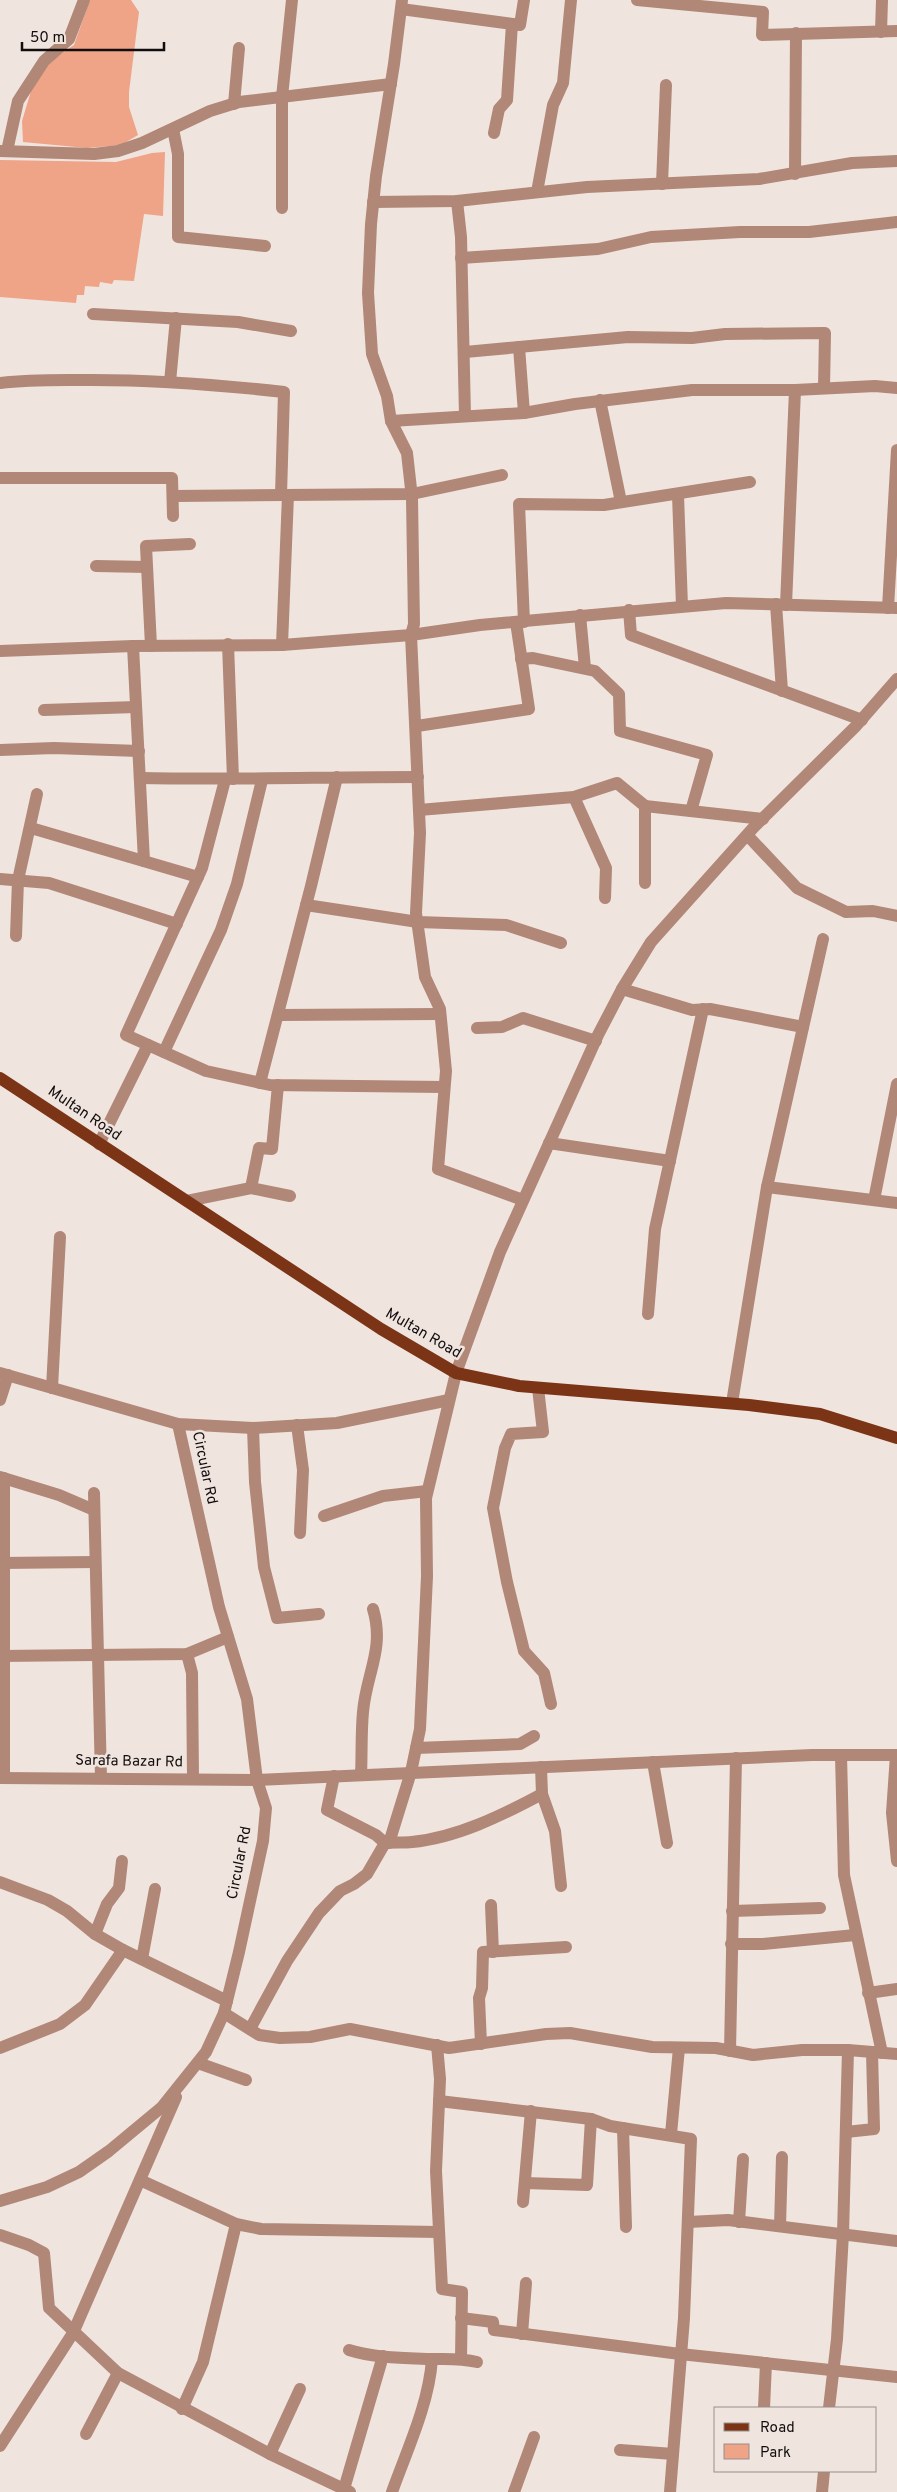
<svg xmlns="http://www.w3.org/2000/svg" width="897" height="2492" font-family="Overpass,sans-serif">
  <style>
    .green { fill: #efa387 }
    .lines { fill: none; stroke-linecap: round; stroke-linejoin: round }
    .minor { stroke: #b18777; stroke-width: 12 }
    .major { stroke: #7c3417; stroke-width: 12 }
    .labels { text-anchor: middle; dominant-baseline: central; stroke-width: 5; stroke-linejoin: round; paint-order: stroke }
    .street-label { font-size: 15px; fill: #110d0c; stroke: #f0e4df }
  </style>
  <rect width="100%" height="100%" fill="#f0e4df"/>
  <g class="green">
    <polygon points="90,0 131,0 139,12 129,92 129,107 138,135 121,145 87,148 23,142 22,121 31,91 48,62 74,45"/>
    <polygon points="165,152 163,216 144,214 134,281 114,280 112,284 100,282 99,287 85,286 84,295 77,295 76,303 0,297 0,160 116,162 152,153"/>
  </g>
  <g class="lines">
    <g class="minor">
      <polyline points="402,0 394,64 376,176 371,224 368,293 372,354 387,396 391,421 407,453 412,498 414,624 411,635 420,833 416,913 425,977 440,1009 446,1071 438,1169 523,1200"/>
      <polyline points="637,0 763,12 762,35 897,31"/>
      <polyline points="401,9 520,25 524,0"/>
      <polyline points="881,32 882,0"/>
      <polyline points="234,104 239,48"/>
      <polyline points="173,129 178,154 178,237 265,246"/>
      <polyline points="494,133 499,109 507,100 512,24"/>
      <polyline points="0,151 94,154 118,151 142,143 210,111 239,102 391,84"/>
      <polyline points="7,151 18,101 44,61 69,39 84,0"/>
      <polyline points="795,174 796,33"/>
      <polyline points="662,184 666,85"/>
      <polyline points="537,192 553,105 563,83 571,0"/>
      <polyline points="457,201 461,237 465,416"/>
      <polyline points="373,202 457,201 587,187 759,179 852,163 897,161"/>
      <polyline points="282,208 282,97 292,0"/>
      <polyline points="461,258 598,249 651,237 740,232 809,232 897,222"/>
      <polyline points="93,314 238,322 291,331"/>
      <polyline points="519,347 524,413"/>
      <polyline points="465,352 628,337 692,338 725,334 825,333 824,388"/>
      <polyline points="170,382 176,318"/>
      <path d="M0,383C31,379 61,380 92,380C156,380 220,385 284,392L281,495"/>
      <polyline points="600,400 621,502"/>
      <polyline points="391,421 524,413 575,404 692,390 795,390 875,386 897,388"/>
      <polyline points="0,478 172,478 173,516"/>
      <polyline points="678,495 682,606"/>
      <polyline points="173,496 412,494 502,475"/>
      <polyline points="96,566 147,567"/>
      <polyline points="776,604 782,691"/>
      <polyline points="786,605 795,390"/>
      <polyline points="888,608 897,450"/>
      <polyline points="629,610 631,635 862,720"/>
      <polyline points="580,615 585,668"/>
      <polyline points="524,622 519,504 604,505 750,482"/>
      <polyline points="228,644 233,779"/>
      <polyline points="282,645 288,495"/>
      <polyline points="133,646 144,861"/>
      <polyline points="151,646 146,546 190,544"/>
      <polyline points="0,651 133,646 282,645 411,635 480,625 726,603 897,608"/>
      <polyline points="521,659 533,658 595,671 619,694 620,731 707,755 691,811"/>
      <polyline points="44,710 136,707"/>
      <polyline points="417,726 529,709 516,622"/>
      <polyline points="0,750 54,748 139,751"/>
      <path d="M140,778C233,780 325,777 418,777"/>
      <polyline points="225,780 202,868 126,1035 206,1071 270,1085 443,1087"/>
      <polyline points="574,797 606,868 605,898"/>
      <polyline points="645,806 763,819"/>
      <polyline points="419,810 574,797 617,783 645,806 645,883"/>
      <polyline points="31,828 198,877"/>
      <polyline points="748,836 797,888 846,912 873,911 897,916"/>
      <polyline points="0,879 49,883 177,924"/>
      <polyline points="306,905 418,922 506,925 561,943"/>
      <polyline points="16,936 18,880 37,794"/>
      <polyline points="622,989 692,1010 710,1009 803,1027"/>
      <polyline points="278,1015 440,1014"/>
      <polyline points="477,1028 502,1027 523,1018 596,1041"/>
      <polyline points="164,1052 221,930 237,884 262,780"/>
      <polyline points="260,1083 311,886 337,777"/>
      <polyline points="549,1143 670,1161"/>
      <polyline points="99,1144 148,1045"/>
      <polyline points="767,1187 897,1203"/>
      <polyline points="251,1188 259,1148 272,1149 278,1085"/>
      <polyline points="874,1200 897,1084"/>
      <polyline points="187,1201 251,1188 290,1196"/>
      <polyline points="648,1314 655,1229 703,1009"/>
      <polyline points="0,1373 178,1424 253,1428 337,1423 449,1400"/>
      <polyline points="52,1388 60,1237"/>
      <polyline points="538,1388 543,1432 511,1434 505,1448 493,1508 507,1582 524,1651 544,1673 551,1704"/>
      <polyline points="0,1400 8,1375"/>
      <polyline points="732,1403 767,1187 823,939"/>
      <polyline points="297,1425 303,1470 300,1533"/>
      <polyline points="253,1428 255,1482 264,1567 277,1618 319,1614"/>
      <polyline points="0,1477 59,1495 94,1510"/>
      <polyline points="4,1478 4,1777"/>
      <polyline points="94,1493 101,1778"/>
      <polyline points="324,1516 383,1496 427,1491"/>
      <polyline points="0,1563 95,1562"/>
      <polyline points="187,1654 192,1673 193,1779"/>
      <polyline points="0,1656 187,1654 228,1637"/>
      <polyline points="416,1748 520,1744 534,1736"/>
      <polyline points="841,1755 844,1875 882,2053"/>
      <polyline points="896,1755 892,1813 897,1861"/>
      <polyline points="653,1762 667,1843"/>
      <polyline points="541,1767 542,1794 555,1831 561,1886"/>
      <path d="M361,1775C362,1754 361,1733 363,1712C366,1674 385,1649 373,1609"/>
      <path d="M334,1776L327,1810L376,1835L385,1843C394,1842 403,1843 412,1842C456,1838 503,1815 542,1794"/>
      <polyline points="0,1778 257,1780 812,1755 897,1755"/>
      <polyline points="389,1843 411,1772 420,1729 427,1576 426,1498 456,1373 500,1252 598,1035 622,989 651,942 754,827 855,727 897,679"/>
      <polyline points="0,1882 48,1900 67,1911 95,1934 123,1950 227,2001"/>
      <polyline points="491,1905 493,1952"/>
      <polyline points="732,1911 820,1908"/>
      <polyline points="95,1934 107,1904 119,1888 122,1861"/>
      <polyline points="731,1944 763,1944 855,1935"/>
      <polyline points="142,1959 155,1889"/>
      <polyline points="868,1993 897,1989"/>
      <polyline points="224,2013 259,2035 280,2038 310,2037 350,2029 449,2048 546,2034 570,2033 652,2047 716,2048 753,2055 802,2050 848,2050 897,2054"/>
      <polyline points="250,2029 287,1961 319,1913 340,1891 354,1884 367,1874 385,1843"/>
      <polyline points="481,2044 479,1998 482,1988 483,1952 566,1947"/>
      <polyline points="437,2045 440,2079 436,2171 442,2289 462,2292 461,2358"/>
      <polyline points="0,2048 60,2024 85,2005 123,1950"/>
      <polyline points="730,2051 736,1758"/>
      <polyline points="198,2063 246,2080"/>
      <polyline points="439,2101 591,2119 610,2126 691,2139 684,2318 670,2492"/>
      <polyline points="623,2128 626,2227"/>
      <polyline points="846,2132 874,2129 872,2052"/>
      <polyline points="671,2134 679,2048"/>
      <polyline points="140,2180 236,2224 261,2229 438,2232"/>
      <polyline points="525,2183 587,2185 591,2119"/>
      <polyline points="0,2201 47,2187 79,2172 109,2151 162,2107 206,2052 224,2013 239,1952 263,1841 266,1808 257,1780 247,1699 219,1607 178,1424"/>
      <polyline points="523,2202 531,2111"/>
      <polyline points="688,2222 728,2220 897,2241"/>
      <polyline points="739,2222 743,2159"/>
      <polyline points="780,2226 782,2157"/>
      <polyline points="0,2235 29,2245 44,2253 49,2308 118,2373 270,2454 350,2492"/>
      <polyline points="461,2318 493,2322 494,2330 680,2354 897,2377"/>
      <polyline points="522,2334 526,2283"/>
      <path d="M349,2350C374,2358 404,2358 431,2359C447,2359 461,2358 477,2362"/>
      <polyline points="764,2408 766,2363"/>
      <polyline points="829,2408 837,2339 843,2234 848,2050"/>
      <polyline points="182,2409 203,2362 236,2224"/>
      <polyline points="86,2434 118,2373"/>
      <polyline points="0,2446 73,2333 176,2097"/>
      <polyline points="620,2450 673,2454"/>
      <polyline points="270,2454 300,2389"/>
      <polyline points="344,2489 383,2356"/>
      <path d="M392,2492C407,2450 429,2404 432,2359"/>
      <polyline points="514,2492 534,2437"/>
      <polyline points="822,2492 824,2471"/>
    </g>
    <polyline class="major" points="0,1078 381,1329 456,1373 519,1386 749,1405 820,1414 897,1438"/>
  </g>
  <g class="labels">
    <g class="street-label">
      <text transform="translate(84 1114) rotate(34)">Multan Road</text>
      <text transform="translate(423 1334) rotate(30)">Multan Road</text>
      <text transform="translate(204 1468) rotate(78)">Circular Rd</text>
      <text transform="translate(129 1762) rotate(1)">Sarafa Bazar Rd</text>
      <text transform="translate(240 1863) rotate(-79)">Circular Rd</text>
    </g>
  </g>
  <rect x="714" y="2407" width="162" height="65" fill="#f0e4df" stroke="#978e8b"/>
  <rect x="724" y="2423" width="25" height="8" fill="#7c3417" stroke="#978e8b"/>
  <text x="760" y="2432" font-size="15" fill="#110d0c">Road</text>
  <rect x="724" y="2444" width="25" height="15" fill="#efa387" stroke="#978e8b"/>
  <text x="760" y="2457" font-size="15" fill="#110d0c">Park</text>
  <path d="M22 42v8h142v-8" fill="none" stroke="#110d0c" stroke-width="2.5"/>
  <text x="30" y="42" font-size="15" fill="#110d0c" stroke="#f0e4df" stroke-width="4" paint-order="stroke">50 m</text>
</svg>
